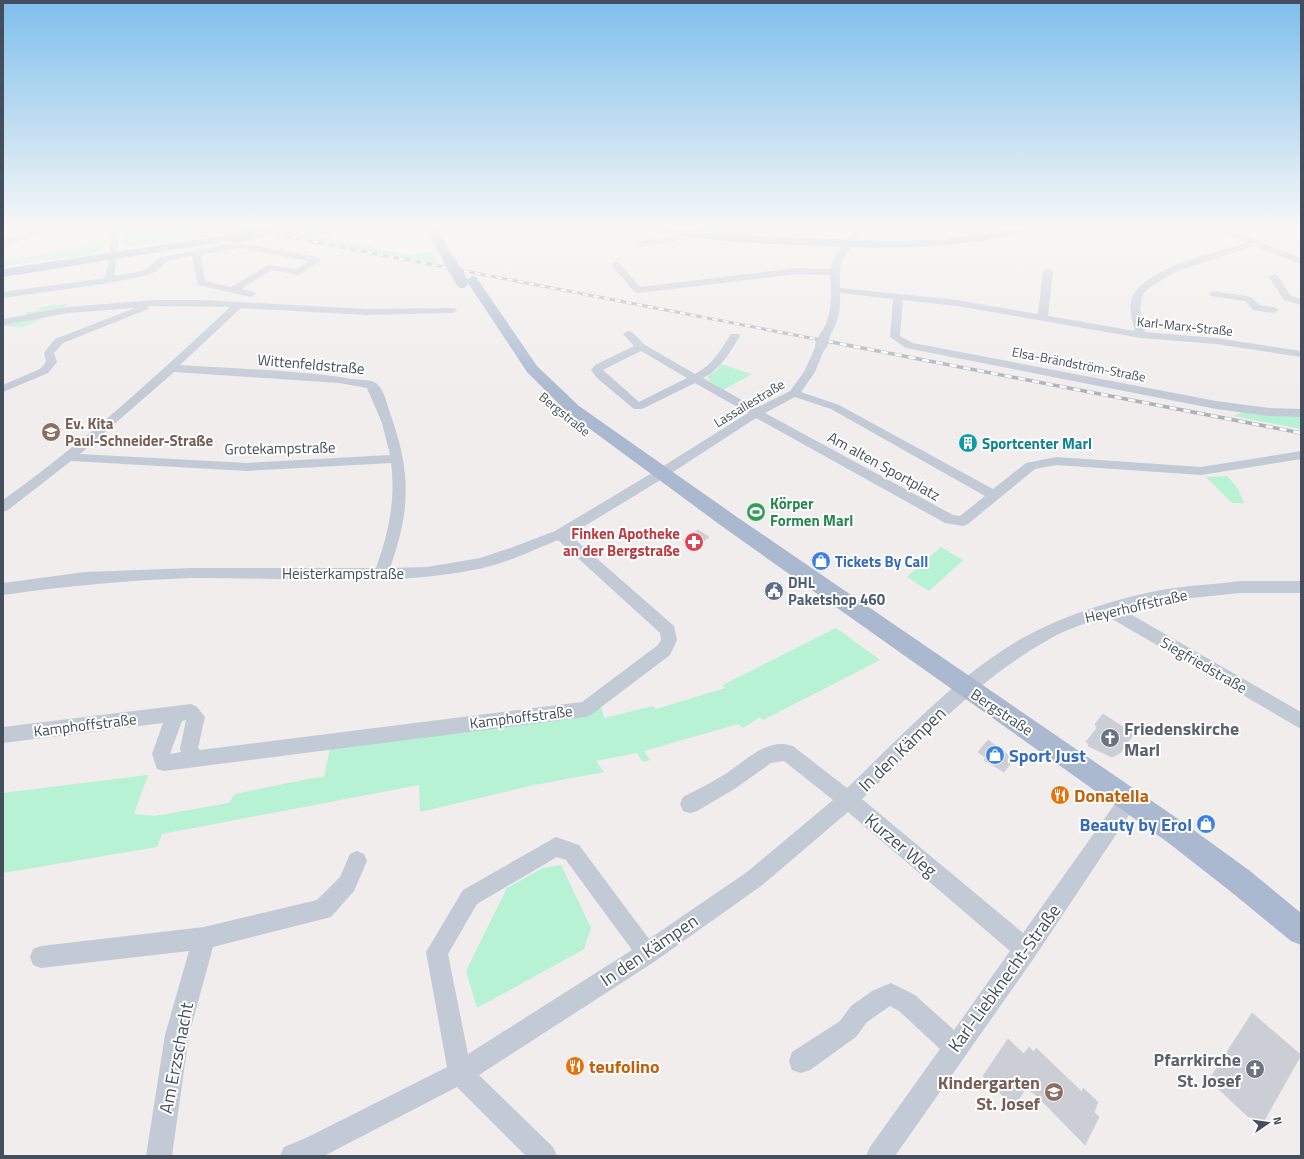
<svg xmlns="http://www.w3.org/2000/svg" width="1304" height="1159" font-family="'Titillium Web',sans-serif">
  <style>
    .commercial { fill: #fdf8e3 }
    .green { fill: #b6f2d3 }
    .building { fill: #cbced5; stroke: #d0d2d9 }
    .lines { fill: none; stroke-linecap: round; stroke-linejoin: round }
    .minor { fill: #c2cad6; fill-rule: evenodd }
    .major { fill: #aab9cf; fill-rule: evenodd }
    .rail-far1-casing { stroke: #aeb1b8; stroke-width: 3 }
    .rail-casing { stroke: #aeb1b8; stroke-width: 3.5 }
    .rail-far1 { stroke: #fff; stroke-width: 2; stroke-dasharray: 5.5; stroke-linecap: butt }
    .rail { stroke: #fff; stroke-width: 2.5; stroke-dasharray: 7; stroke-linecap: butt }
    .minor-bridge-far1 { stroke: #c2cad6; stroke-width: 10 }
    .minor-bridge { stroke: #c2cad6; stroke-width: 12 }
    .major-bridge { stroke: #aab9cf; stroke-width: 12 }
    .labels { text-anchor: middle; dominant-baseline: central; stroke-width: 4; stroke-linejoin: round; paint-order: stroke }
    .far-street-label { font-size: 13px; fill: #444e5c; stroke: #fff }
    .street-label { font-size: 15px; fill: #444e5c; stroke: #fff }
    .education-label { font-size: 15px; font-weight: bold; fill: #785e54; stroke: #fff; text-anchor: start }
    .culture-label { font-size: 15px; font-weight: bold; fill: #0d838f; stroke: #fff; text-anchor: start }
    .leisure-label { font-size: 15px; font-weight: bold; fill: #27864d; stroke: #fff; text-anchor: start }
    .health-label { font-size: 15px; font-weight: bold; fill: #be3a42; stroke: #fff; text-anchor: end }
    .shop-label { font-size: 15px; font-weight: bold; fill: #366cbe; stroke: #fff; text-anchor: start }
    .service-label { font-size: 15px; font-weight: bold; fill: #4e5e75; stroke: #fff; text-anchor: start }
    .near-worship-label { font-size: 18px; font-weight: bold; fill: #5b616d; stroke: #fff; text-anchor: start }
    .near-street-label { font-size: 18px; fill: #444e5c; stroke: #fff }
    .near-shop-label { font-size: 18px; font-weight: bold; fill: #366cbe; stroke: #fff; text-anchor: start }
    .near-food-label { font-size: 18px; font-weight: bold; fill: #c56008; stroke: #fff; text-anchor: start }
    .near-education-label { font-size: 18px; font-weight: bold; fill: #785e54; stroke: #fff; text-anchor: end }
  </style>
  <rect width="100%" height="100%" fill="#f0edec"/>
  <polygon class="commercial" points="340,229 421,229 439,259 436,259 432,251 410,255 310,235 326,234"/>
  <g class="green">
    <polygon points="122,229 231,229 134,246 128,246 123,243"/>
    <polygon points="277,234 310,235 410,255 432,251 440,265"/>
    <polygon points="108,239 103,249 92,254 3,266 3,261 82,249"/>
    <polygon points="66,304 63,310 56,312 23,327 3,326 3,322 25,318 27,312 38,311 40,307"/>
    <polygon points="721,364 752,374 723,390 710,381 707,376 718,369"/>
    <polygon points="1245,411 1301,416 1301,429 1233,416"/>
    <polygon points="1227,476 1238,489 1244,503 1232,503 1206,477"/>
    <polygon points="941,547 963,560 929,591 907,577"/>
    <polygon points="836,628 880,660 763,720 760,717 743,728 738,724 644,751 650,760 643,762 637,753 596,761 604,772 534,785 420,812 419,785 162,834 157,847 3,873 3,793 148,775 134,814 155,816 229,803 235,794 313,778 324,777 330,748 601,706 604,718 653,706 656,709 725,688 723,685"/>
    <polygon points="561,865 591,928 584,949 477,1008 466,971 507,888 543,868"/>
  </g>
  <g class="building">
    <polygon points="965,437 978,444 971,449 958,442"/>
    <polygon points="698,530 709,537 694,548 683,540"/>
    <polygon points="819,553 831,561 822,568 810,560"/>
    <polygon points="1103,714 1134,734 1120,753 1112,757 1088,746 1089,744 1086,742 1097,728 1095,724"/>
    <polygon points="988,740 1014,759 1004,772 984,760 986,758 978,752"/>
    <polygon points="1252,1013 1301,1055 1260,1128 1209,1080"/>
    <polygon points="1008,1039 1024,1054 1029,1047 1034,1052 1036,1048 1082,1092 1083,1088 1098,1102 1094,1112 1099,1117 1085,1145 1036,1095 1026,1088 1014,1107 983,1076"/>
  </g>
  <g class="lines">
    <g class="minor">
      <polygon points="38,229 52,229 3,246 3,240"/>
      <path d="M111,229H119L118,253L114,276L145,270L161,257L238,242L317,257L321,260L299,275L272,270L241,289L254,292L256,294L251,297L198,285L192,256L167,261L157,271L148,275L109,283L3,298V292L105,278L110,253ZM238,248L309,261L297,269L268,265L231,287L205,281L201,255Z"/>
      <path d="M263,229L311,232L340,229C326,241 278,239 263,229Z"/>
      <polygon points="682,229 685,230 685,234 673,242 638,247 634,244 638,241 668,238"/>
      <path d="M855,229H863C848,258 838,249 840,288L957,300L1038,314L1043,271L1048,268L1053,271L1048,316L1135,331C1132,320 1128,308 1132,298C1143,268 1218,252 1246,243L1215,229H1228L1301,258V264L1254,246L1177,271L1150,287L1143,294L1140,308L1145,332L1216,338L1301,351V357L1216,344L1141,338L957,306L903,300L900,336L913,343L1216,401L1269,408L1301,409V417L1269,416L1216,409L906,348L890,337L893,299L840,293C841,310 838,323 829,337H821L820,335C833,316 831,297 830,275L797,274L638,293L635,292L611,265L616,262L619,263L640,287L797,268L830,269L835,255Z"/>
      <polygon points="1274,274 1277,275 1291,296 1301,299 1301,305 1284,300 1269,277"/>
      <polygon points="1214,291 1251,297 1259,305 1274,307 1279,310 1274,313 1253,310 1245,301 1211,296 1209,294 1211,292"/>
      <path d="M155,300H204L366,309L455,308L457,310L455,312L452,313L366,315L241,308L180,365C237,369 296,370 352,379C359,380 370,379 376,383C384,389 387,404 390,413C411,471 411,509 390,568L427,567L480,558L513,547L555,531L657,470L748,413L695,383L642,409H634L597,378L591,370L595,365L634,346L623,334L628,331L632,332L645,345L695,374C713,365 721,349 731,334H739L740,336C730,352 721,369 703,378L756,408L790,391L804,372L817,343H825L826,345L815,372L801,392L839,405L993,489L1026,463L1056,457L1201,467L1301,451V459L1201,475L1056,465L1035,469L968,524L963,526L945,523L756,418L667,476L570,535L674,626L677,640L670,655L592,714L586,717L164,771L157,769L152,754L163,723L3,743V727L191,704L197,707L205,717L198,748L200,750L582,702L658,645L661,640L660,633L558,540C532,551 506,563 479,569C385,588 288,577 192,578C129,580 66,586 3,595V583L85,572L192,568H376C388,534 396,501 391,463L247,471L71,461L8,510L3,512V500C84,442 157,376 230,307L149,306L148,309L63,343L54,353L57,362L48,373L3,392V385L40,369L46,362L44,353L55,339L135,308L68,313L3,325V319L68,307ZM641,351L687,378L639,402L603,370ZM174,372L339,383L367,388L382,423L390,455L247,463L80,454ZM795,397L831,409L985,496L960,516L953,515L765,413ZM186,720L180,749L181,752L170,754L182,721Z"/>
      <path d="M1240,581H1301V593H1240L1172,600L1125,611L1301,712V729L1107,616C1087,623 1066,629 1048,640C976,680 920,743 862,799L1023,933L1122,794L1129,791L1136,794L1139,800L1034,958L895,1156H866L870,1147L940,1049L899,1011L890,1006L867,1022L856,1037L810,1070L801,1073L792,1070L789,1061L792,1052L840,1021L851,1006L872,991L891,983L915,995L954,1030L1010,951L848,812L761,886L654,962L479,1075L553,1147L557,1156H526L457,1087L324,1156H280L284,1147L308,1137L447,1067L426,952L463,890L556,837L579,845L649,939L747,872L833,800L784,761L771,763L736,788L697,811L690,813L683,811L680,804L683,797C696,790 709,784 722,776C743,764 766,736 793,746L847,788C905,733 966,665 1038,630C1077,611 1131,594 1174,588C1196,585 1218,584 1240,581ZM557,857L566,860L632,950L468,1054L448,954L477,904Z"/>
      <polygon points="357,851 364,854 367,861 354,891 331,917 213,947 189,1035 172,1156 146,1156 165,1035 189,951 41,968 33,965 30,957 33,949 41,946 204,927 317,900 340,877 350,854"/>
    </g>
    <g class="major">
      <polygon points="426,229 437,229 455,260 453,263 445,263"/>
      <path d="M663,229H690L770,237L887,241L942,240L1008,229H1029L1028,231C950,251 876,249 796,245C753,243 707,242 664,231Z"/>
      <polygon points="235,234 239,235 241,237 239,239 3,277 3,269"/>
      <polygon points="472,276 476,277 537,366 579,406 737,517 1184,823 1250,871 1301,913 1301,945 1291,941 1230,891 1166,841 723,527 567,412 527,372 466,280"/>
    </g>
    <defs>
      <polyline id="rail-far1" points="248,229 831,342"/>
      <polyline id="rail" points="826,341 1301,433"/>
    </defs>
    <use href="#rail-far1" class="rail-far1-casing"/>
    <use href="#rail" class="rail-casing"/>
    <use href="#rail-far1" class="rail-far1"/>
    <use href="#rail" class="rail"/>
    <polyline class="minor-bridge-far1" points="822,342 825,335"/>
    <polyline class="minor-bridge" points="821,345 823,341"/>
    <g class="major-bridge">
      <polyline points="235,237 267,229"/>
      <polyline points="449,260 462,282"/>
    </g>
  </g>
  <linearGradient id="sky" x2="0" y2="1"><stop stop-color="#7ebfec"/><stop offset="0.58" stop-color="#f8f7f6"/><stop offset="1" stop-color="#f8f7f6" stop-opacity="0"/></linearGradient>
  <rect width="1304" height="392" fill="url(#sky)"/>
  <defs>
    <symbol id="school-disc" viewBox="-11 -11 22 22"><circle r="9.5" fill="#8d6e63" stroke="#fff"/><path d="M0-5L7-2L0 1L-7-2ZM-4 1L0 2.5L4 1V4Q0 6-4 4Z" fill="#fff"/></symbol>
    <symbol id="building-disc" viewBox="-11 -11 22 22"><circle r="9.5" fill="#0f9aa8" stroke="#fff"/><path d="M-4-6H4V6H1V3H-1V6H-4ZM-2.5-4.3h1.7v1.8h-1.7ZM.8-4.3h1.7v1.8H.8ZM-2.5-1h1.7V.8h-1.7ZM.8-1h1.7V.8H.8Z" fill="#fff"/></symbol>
    <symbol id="stadium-disc" viewBox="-11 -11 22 22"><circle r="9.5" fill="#2e9e5b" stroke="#fff"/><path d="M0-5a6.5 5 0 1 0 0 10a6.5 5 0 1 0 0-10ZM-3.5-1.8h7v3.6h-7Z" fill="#fff"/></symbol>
    <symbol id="pharmacy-disc" viewBox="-11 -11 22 22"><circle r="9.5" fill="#e0444e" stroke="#fff"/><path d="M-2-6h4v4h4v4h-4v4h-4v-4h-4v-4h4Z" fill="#fff"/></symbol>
    <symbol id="shop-disc" viewBox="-11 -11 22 22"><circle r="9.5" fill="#3f7fe0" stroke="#fff"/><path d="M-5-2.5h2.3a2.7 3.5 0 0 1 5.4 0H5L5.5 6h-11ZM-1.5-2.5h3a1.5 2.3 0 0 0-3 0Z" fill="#fff"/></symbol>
    <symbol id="civic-disc" viewBox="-11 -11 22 22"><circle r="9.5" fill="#5c6f8a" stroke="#fff"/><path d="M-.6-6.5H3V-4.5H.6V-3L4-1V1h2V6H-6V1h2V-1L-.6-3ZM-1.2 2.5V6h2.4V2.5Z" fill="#fff"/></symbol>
    <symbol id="church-disc" viewBox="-11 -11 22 22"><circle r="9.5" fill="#6b7280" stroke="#fff"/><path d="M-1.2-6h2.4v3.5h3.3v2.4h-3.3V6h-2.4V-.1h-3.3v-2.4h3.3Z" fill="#fff"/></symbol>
    <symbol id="restaurant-disc" viewBox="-11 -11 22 22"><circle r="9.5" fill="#e8710a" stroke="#fff"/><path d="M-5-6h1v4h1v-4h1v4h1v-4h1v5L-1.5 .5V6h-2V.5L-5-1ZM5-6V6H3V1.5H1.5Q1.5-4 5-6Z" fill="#fff"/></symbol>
  </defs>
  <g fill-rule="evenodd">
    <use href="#school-disc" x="40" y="421" width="22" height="22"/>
    <use href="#building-disc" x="957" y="432" width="22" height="22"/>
    <use href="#stadium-disc" x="745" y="501" width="22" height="22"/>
    <use href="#pharmacy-disc" x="683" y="531" width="22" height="22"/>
    <use href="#shop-disc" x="810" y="550" width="22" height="22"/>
    <use href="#civic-disc" x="763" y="580" width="22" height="22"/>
    <use href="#church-disc" x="1099" y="727" width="22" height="22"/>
    <use href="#shop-disc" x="984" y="744" width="22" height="22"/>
    <use href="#restaurant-disc" x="1049" y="784" width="22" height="22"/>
    <use href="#shop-disc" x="1195" y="813" width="22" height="22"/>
    <use href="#restaurant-disc" x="564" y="1055" width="22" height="22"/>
    <use href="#church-disc" x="1244" y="1058" width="22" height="22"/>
    <use href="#school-disc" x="1043" y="1081" width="22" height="22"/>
  </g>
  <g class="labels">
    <g class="far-street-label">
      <text transform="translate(1185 326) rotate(6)">Karl-Marx-Straße</text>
      <text transform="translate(1079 364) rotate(11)">Elsa-Brändström-Straße</text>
      <text transform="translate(749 403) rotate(-31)">Lassallestraße</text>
      <text transform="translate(565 414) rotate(39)">Bergstraße</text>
    </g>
    <g class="street-label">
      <text transform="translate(311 364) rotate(5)">Wittenfeldstraße</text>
      <text transform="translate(280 448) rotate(-1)">Grotekampstraße</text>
      <text transform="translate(884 466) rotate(29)">Am alten Sportplatz</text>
      <text x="343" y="573">Heisterkampstraße</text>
      <text transform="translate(1136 606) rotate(-13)">Heyerhoffstraße</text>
      <text transform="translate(1204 665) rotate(30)">Siegfriedstraße</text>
      <text transform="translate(1002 712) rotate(34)">Bergstraße</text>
      <text transform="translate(521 717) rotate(-7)">Kamphoffstraße</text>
      <text transform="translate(85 725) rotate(-7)">Kamphoffstraße</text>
    </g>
    <g class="education-label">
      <text x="65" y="423">Ev. Kita<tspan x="65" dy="17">Paul-Schneider-Straße</tspan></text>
    </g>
    <g class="culture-label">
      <text x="982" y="443">Sportcenter Marl</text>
    </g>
    <g class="leisure-label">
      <text x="770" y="503">Körper<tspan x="770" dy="17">Formen Marl</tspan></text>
    </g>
    <g class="health-label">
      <text x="680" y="533">Finken Apotheke<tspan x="680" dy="17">an der Bergstraße</tspan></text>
    </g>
    <g class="shop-label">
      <text x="835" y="561">Tickets By Call</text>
    </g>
    <g class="service-label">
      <text x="788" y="582">DHL<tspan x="788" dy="17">Paketshop 460</tspan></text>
    </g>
    <g class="near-worship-label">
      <text x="1124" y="728">Friedenskirche<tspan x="1124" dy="21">Marl</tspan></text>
      <text x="1241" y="1059" text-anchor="end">Pfarrkirche<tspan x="1241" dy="21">St. Josef</tspan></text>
    </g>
    <g class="near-street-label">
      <text transform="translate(902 749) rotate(-44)">In den Kämpen</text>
      <text transform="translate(901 845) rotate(40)">Kurzer Weg</text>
      <text transform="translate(649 950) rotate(-34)">In den Kämpen</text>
      <text transform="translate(1004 978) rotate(-54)">Karl-Liebknecht-Straße</text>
      <text transform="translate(176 1058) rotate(-79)">Am Erzschacht</text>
    </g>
    <g class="near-shop-label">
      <text x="1009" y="755">Sport Just</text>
      <text x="1192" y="824" text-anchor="end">Beauty by Erol</text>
    </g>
    <g class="near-food-label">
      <text x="1074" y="795">Donatella</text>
      <text x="589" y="1066">teufolino</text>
    </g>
    <g class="near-education-label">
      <text x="1040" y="1082">Kindergarten<tspan x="1040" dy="21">St. Josef</tspan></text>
    </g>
  </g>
  <rect width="1304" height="1159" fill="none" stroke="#444e5c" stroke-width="8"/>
  <g transform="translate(1268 1123) rotate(77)" stroke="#ffffff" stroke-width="3" paint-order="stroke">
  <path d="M0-3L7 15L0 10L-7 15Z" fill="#444e5c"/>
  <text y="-6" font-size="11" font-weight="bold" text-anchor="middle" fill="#444e5c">N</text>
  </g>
</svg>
